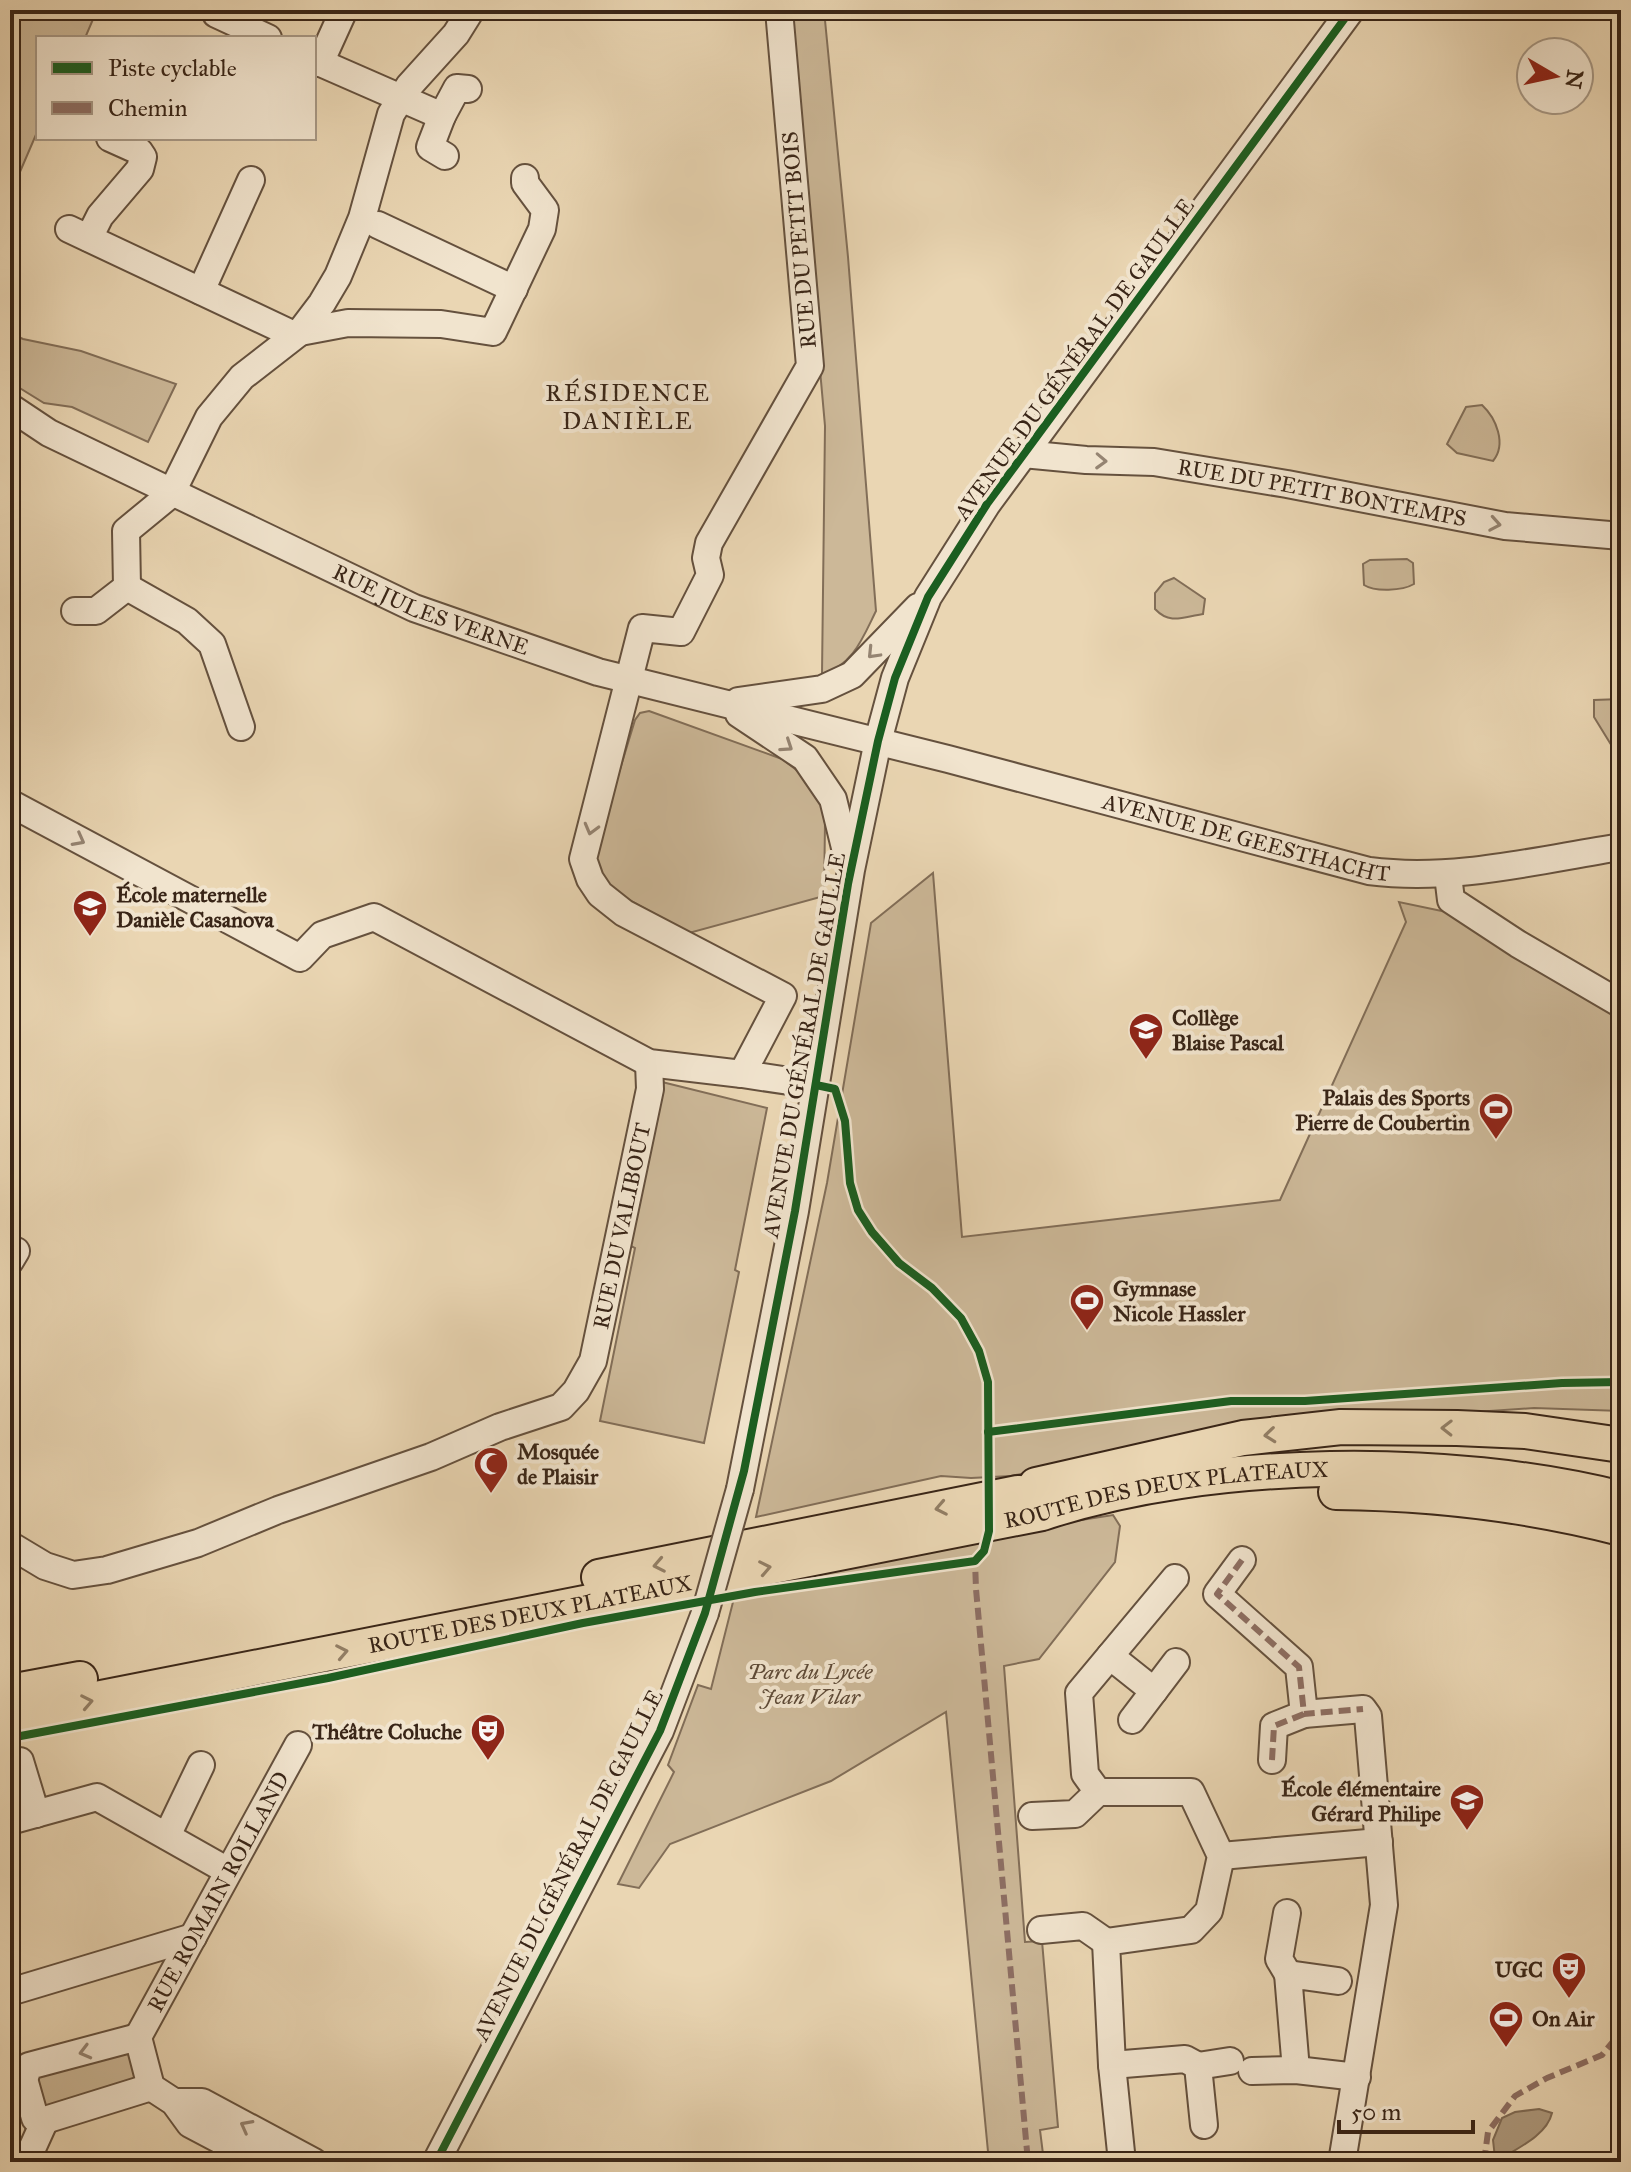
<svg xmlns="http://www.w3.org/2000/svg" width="1631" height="2172" font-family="'IM FELL Great Primer',serif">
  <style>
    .green { fill: #ccb898; stroke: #826e58; stroke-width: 2 }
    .water { fill: #ae9a7e; stroke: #7f6b55; stroke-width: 2 }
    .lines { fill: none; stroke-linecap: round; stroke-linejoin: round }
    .minor-casing { stroke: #65513e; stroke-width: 30 }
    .major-casing { stroke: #392517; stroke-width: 38 }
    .minor { stroke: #f1e4ce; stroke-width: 26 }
    .major { stroke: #ead6b3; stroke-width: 34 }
    .minor-bridge-casing { stroke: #65513e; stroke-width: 30; stroke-linecap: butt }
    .minor-bridge { stroke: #f1e4ce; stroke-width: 26 }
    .quiet { stroke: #8d6e63; stroke-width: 6; stroke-dasharray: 12 6; stroke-linecap: butt }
    .cycleway-casing { stroke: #f1e4ce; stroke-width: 13 }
    .cycleway { stroke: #1b5e20; stroke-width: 8 }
    .oneway { stroke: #958472 }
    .oneway2 { stroke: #927e65 }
    .labels { text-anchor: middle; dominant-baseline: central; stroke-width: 8; stroke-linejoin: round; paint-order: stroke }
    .street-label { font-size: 22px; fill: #392517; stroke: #f1e4ce }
    .poi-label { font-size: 22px; font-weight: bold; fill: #392517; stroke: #f1e4ce; text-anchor: start }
    .park-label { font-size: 22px; font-style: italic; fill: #5e4a37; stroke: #f1e4ce }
    .neighbourhood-label { font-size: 24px; letter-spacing: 2px; fill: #392517; stroke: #f1e4ce }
  </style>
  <rect width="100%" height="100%" fill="#ead6b3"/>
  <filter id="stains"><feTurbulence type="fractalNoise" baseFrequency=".0025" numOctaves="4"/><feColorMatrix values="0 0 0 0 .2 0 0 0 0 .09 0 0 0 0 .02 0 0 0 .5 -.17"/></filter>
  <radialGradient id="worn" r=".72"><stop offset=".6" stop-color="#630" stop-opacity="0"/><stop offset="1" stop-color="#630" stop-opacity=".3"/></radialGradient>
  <g class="green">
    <polygon points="10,10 97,10 85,38 38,38 38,130 10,195"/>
    <path d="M788,10H824L848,257L876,611C863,637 853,666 822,674L825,426Z"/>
    <polygon points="10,333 23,339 81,351 176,384 148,442 72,407 44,403 10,382"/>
    <path d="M1482,405C1496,418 1507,444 1493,461L1457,453L1447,444L1466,407Z"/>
    <path d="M1407,559L1413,563L1414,584C1402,591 1375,592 1364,585L1363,564L1370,560Z"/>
    <path d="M1174,578L1205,599L1203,614C1183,617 1170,625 1155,609V593L1164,582Z"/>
    <polygon points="1621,699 1621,756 1618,756 1594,717 1594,700"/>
    <polygon points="649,711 782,759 811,781 821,802 825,823 824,896 689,933 611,890 598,875 594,860 600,835 635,720 640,713"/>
    <polygon points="933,873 962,1237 1280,1200 1406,922 1399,902 1456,914 1621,1010 1621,1411 1534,1408 1239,1428 1011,1476 971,1478 941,1476 756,1517 827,1183 871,923"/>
    <polygon points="662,1082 767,1108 735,1270 739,1272 704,1443 600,1421 635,1248 629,1245"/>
    <polygon points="1113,1515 1120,1526 1115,1562 1039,1659 1004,1666 1025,1942 1042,1941 1058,2127 1040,2130 1044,2162 989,2162 946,1712 831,1781 670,1844 639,1888 618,1884 674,1772 668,1765 698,1685 711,1689 733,1602 740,1587 1049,1525"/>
    <polygon points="129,2048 138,2082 45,2108 35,2072"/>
  </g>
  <path class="water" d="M1539,2109L1552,2113C1547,2135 1518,2148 1500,2159L1495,2158L1493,2140L1502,2118L1515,2112Z"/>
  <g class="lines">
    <defs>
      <g id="minor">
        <polyline points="217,10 216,14 268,38"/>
        <polyline points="314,60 442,116 457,88 468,89"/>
        <polyline points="320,63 344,10"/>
        <polyline points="442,116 430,147 445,156"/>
        <polyline points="378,225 514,289"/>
        <polyline points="69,229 294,335"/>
        <polyline points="89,238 100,216 140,169 143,157 139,151 110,138"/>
        <polyline points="201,291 251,180"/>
        <polyline points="300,332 348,323 441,324 493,332 542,229 545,210 525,183 525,178"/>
        <path id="s1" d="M10,407L49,433L414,608L598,672L948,759L1369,871C1454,882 1537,860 1621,847"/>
        <path id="s2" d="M1023,454L1086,460L1154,462L1287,484L1505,526L1621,536"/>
        <polyline points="127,587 187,621 212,644 241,727"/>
        <polyline points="75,611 96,611 127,587 126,531 171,494 209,417 242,377 300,332 322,303 338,276 362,218 391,114 409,86 456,34 471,10"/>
        <polyline points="738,701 822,689 852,675 918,607"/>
        <polyline points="739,714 805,758 833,799 849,864"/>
        <polyline points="10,803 300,958 322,935 374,917 649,1063 742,1074 783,996 624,913 600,894 590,879 583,859 642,628 681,632 710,575 706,558 709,543 810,366 779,10"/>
        <polyline points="1448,875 1451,900 1518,944 1621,1004"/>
        <polyline points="742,1074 816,1085"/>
        <polyline points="10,1261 16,1251"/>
        <polyline points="740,1489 795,1211 851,870 878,741 895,678 928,597 987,504 1351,10"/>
        <path id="s3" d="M10,1545L45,1566L73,1575L107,1570L198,1543L278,1510L431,1457L500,1427L561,1407L576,1391L593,1361L650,1089L649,1063"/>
        <polyline points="1242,1560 1217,1594 1299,1667 1304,1714 1363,1709 1368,1716 1384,1905 1342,2162"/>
        <polyline points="1110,1656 1154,1691"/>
        <polyline points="1132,1720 1176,1662"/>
        <polyline points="1272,1760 1274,1726 1304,1714"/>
        <polyline points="20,1761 36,1814"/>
        <polyline points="1032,1816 1075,1814 1098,1792"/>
        <polyline points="10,1821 97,1797 228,1871"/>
        <polyline points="167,1836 201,1765"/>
        <polyline points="1221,1856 1379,1842"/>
        <polyline points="1287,1913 1279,1959 1288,1974"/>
        <polyline points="1041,1930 1083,1926 1106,1942"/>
        <polyline points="10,1992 193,1937"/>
        <path id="s4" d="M138,2037L298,1745"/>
        <polyline points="1112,2065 1185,2059 1198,2066 1204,2125"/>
        <polyline points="1198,2066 1230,2061"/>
        <polyline points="1296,2070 1288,1974 1338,1981"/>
        <polyline points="1252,2071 1296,2070 1357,2077"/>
        <polyline points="24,2079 29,2066 138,2037 151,2087 174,2102 190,2124 262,2162"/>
        <polyline points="24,2079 35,2118 45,2120"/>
        <polyline points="174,2102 202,2102 314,2162"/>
        <polyline points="45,2120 151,2087"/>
        <polyline points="26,2162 45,2120"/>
        <polyline points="436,2162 660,1731 705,1613"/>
        <polyline points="1122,2162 1112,2065 1106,1942 1191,1930 1209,1911 1221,1856 1191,1792 1098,1792 1085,1774 1079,1693 1175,1578"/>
      </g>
      <g id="major">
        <polyline points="1036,1485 1243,1438 1341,1427 1457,1428 1525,1431 1621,1445"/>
        <path d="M1336,1492C1432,1493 1528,1504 1621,1528"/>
        <polyline points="599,1577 1018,1493 1036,1495 1062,1490"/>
        <polyline points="10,1692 80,1679"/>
        <path id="s5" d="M10,1716L1042,1513C1210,1457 1450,1456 1621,1499"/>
      </g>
    </defs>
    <use href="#minor" class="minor-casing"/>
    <use href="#major" class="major-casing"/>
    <use href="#minor" class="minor"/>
    <use href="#major" class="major"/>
    <defs>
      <polyline id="minor-bridge" points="705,1613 740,1489"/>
    </defs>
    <use href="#minor-bridge" class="minor-bridge-casing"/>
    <use href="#minor-bridge" class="minor-bridge"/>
    <g class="quiet">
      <polyline points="980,1556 975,1561 976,1589 1028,2162"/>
      <polyline points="1242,1560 1217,1594 1299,1667 1304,1714 1363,1709"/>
      <polyline points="1272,1760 1274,1726 1304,1714"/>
      <polyline points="1484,2162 1488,2132 1515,2096 1547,2078 1602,2055 1621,2032"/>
    </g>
    <defs>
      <g id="cycleway">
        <polyline points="988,1432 1231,1401 1305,1401 1562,1383 1621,1382"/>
        <polyline points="10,1738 328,1678 583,1623 755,1592 975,1561 984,1551 989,1531 988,1382 979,1351 961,1318 932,1288 899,1263 872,1232 858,1210 850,1183 845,1121 835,1089 816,1085"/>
        <polyline points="436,2162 660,1731 705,1613 744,1471 795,1211 848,884 878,741 895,678 928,597 987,504 1351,10"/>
      </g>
    </defs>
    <use href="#cycleway" class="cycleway-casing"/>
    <use href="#cycleway" class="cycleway"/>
  </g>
  <defs><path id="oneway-chevron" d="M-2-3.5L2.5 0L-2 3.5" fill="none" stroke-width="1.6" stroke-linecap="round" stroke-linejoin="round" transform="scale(2)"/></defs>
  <g class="oneway">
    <use href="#oneway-chevron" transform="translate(1101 461) rotate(2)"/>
    <use href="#oneway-chevron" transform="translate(1495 524) rotate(10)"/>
    <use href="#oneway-chevron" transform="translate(873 653) rotate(134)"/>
    <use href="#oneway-chevron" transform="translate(787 746) rotate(34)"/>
    <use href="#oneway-chevron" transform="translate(591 829) rotate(105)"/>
    <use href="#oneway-chevron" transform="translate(79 840) rotate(28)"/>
    <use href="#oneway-chevron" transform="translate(85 2052) rotate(165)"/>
    <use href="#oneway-chevron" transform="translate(246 2126) rotate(-152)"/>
  </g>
  <g class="oneway2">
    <use href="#oneway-chevron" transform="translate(1447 1428) rotate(-179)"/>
    <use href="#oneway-chevron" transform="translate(1270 1435) rotate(174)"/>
    <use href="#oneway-chevron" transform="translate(941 1508) rotate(169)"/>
    <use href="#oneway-chevron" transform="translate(659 1565) rotate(169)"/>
    <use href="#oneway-chevron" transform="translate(765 1568) rotate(-11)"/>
    <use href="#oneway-chevron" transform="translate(342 1652) rotate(-11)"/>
    <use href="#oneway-chevron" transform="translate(87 1702) rotate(-11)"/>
  </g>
  <defs>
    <symbol id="school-pin" viewBox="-11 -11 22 30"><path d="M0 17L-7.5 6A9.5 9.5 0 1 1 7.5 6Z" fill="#8f2418" stroke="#f1e4ce"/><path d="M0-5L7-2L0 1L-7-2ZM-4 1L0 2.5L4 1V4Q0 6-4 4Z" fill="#fff"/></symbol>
    <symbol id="stadium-pin" viewBox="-11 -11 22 30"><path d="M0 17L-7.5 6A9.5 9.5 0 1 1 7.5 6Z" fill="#8f2418" stroke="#f1e4ce"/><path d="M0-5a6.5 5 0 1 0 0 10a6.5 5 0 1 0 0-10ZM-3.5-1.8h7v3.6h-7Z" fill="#fff"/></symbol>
    <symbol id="mosque-pin" viewBox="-11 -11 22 30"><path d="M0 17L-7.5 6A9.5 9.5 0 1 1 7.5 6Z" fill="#8f2418" stroke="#f1e4ce"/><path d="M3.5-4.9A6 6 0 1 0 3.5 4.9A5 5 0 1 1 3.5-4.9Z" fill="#fff"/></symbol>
    <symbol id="theatre-pin" viewBox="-11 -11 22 30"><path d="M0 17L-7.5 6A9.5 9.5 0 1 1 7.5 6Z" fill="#8f2418" stroke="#f1e4ce"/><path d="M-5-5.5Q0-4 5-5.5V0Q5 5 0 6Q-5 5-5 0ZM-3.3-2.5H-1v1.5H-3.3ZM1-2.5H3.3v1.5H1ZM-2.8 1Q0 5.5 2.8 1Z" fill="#fff"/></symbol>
  </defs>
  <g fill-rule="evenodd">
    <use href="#school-pin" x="70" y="887" width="40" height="54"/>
    <use href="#school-pin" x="1126" y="1010" width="40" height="54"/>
    <use href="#stadium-pin" x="1476" y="1090" width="40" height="54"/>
    <use href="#stadium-pin" x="1067" y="1281" width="40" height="54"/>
    <use href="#mosque-pin" x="471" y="1444" width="40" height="54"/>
    <use href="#theatre-pin" x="468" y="1711" width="40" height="54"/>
    <use href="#school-pin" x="1447" y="1781" width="40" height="54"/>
    <use href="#theatre-pin" x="1549" y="1949" width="40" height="54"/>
    <use href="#stadium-pin" x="1486" y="1998" width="40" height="54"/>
  </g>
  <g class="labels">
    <g class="street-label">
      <text transform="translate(799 240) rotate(-95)">RUE DU PETIT BOIS</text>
      <text transform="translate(1074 359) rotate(-54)">AVENUE DU GÉNÉRAL DE GAULLE</text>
      <text stroke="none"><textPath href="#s2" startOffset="302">RUE DU PETIT BONTEMPS</textPath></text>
      <text stroke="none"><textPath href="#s1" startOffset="468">RUE JULES VERNE</textPath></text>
      <text stroke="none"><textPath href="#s1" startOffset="1316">AVENUE DE GEESTHACHT</textPath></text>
      <text transform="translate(804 1045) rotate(-80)">AVENUE DU GÉNÉRAL DE GAULLE</text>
      <text stroke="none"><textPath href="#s3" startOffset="782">RUE DU VALIBOUT</textPath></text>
      <text stroke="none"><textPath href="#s5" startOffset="1178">ROUTE DES DEUX PLATEAUX</textPath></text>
      <text stroke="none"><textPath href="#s5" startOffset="530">ROUTE DES DEUX PLATEAUX</textPath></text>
      <text transform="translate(568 1865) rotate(-63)">AVENUE DU GÉNÉRAL DE GAULLE</text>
      <text stroke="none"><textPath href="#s4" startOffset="166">RUE ROMAIN ROLLAND</textPath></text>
    </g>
    <g class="poi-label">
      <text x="116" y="894">École maternelle<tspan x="116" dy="25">Danièle Casanova</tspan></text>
      <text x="1172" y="1017">Collège<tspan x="1172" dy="25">Blaise Pascal</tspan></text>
      <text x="1470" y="1097" text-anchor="end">Palais des Sports<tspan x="1470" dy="25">Pierre de Coubertin</tspan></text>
      <text x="1113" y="1288">Gymnase<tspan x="1113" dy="25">Nicole Hassler</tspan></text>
      <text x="517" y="1451">Mosquée<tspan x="517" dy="25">de Plaisir</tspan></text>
      <text x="462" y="1731" text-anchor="end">Théâtre Coluche</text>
      <text x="1441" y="1788" text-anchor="end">École élémentaire<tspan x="1441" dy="25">Gérard Philipe</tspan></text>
      <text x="1543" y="1969" text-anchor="end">UGC</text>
      <text x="1532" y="2018">On Air</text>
    </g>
    <g class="park-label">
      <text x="810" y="1671">Parc du Lycée<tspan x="810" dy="25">Jean Vilar</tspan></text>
    </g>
    <g class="neighbourhood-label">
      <text x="628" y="393">RÉSIDENCE<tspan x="628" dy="28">DANIÈLE</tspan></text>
    </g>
  </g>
  <rect width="1631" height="2172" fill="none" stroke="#ead6b3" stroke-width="40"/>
  <rect x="12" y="12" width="1607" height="2148" fill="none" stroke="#392517" stroke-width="4"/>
  <rect x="20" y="20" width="1591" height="2132" fill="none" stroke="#392517" stroke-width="2"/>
  <rect x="36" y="36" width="280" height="104" fill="#f1e4ce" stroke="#a79885" stroke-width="2"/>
  <rect x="52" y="62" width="40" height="12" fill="#1b5e20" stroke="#a79885" stroke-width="2"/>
  <text x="108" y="76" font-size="24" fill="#392517">Piste cyclable</text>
  <rect x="52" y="102" width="40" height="12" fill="#8d6e63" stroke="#a79885" stroke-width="2"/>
  <text x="108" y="116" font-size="24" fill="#392517">Chemin</text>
  <g transform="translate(1555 76) rotate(99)"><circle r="38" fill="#f1e4ce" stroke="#a79885" stroke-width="2"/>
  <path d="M0-6L14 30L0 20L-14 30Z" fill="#8f2418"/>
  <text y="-12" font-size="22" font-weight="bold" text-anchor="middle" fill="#392517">N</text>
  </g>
  <path d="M1339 2120v12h134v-12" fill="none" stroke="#392517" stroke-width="4"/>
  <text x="1351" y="2120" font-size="24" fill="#392517" stroke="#f1e4ce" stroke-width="6" paint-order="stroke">50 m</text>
  <rect width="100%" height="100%" filter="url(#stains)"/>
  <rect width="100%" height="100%" fill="url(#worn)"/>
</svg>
